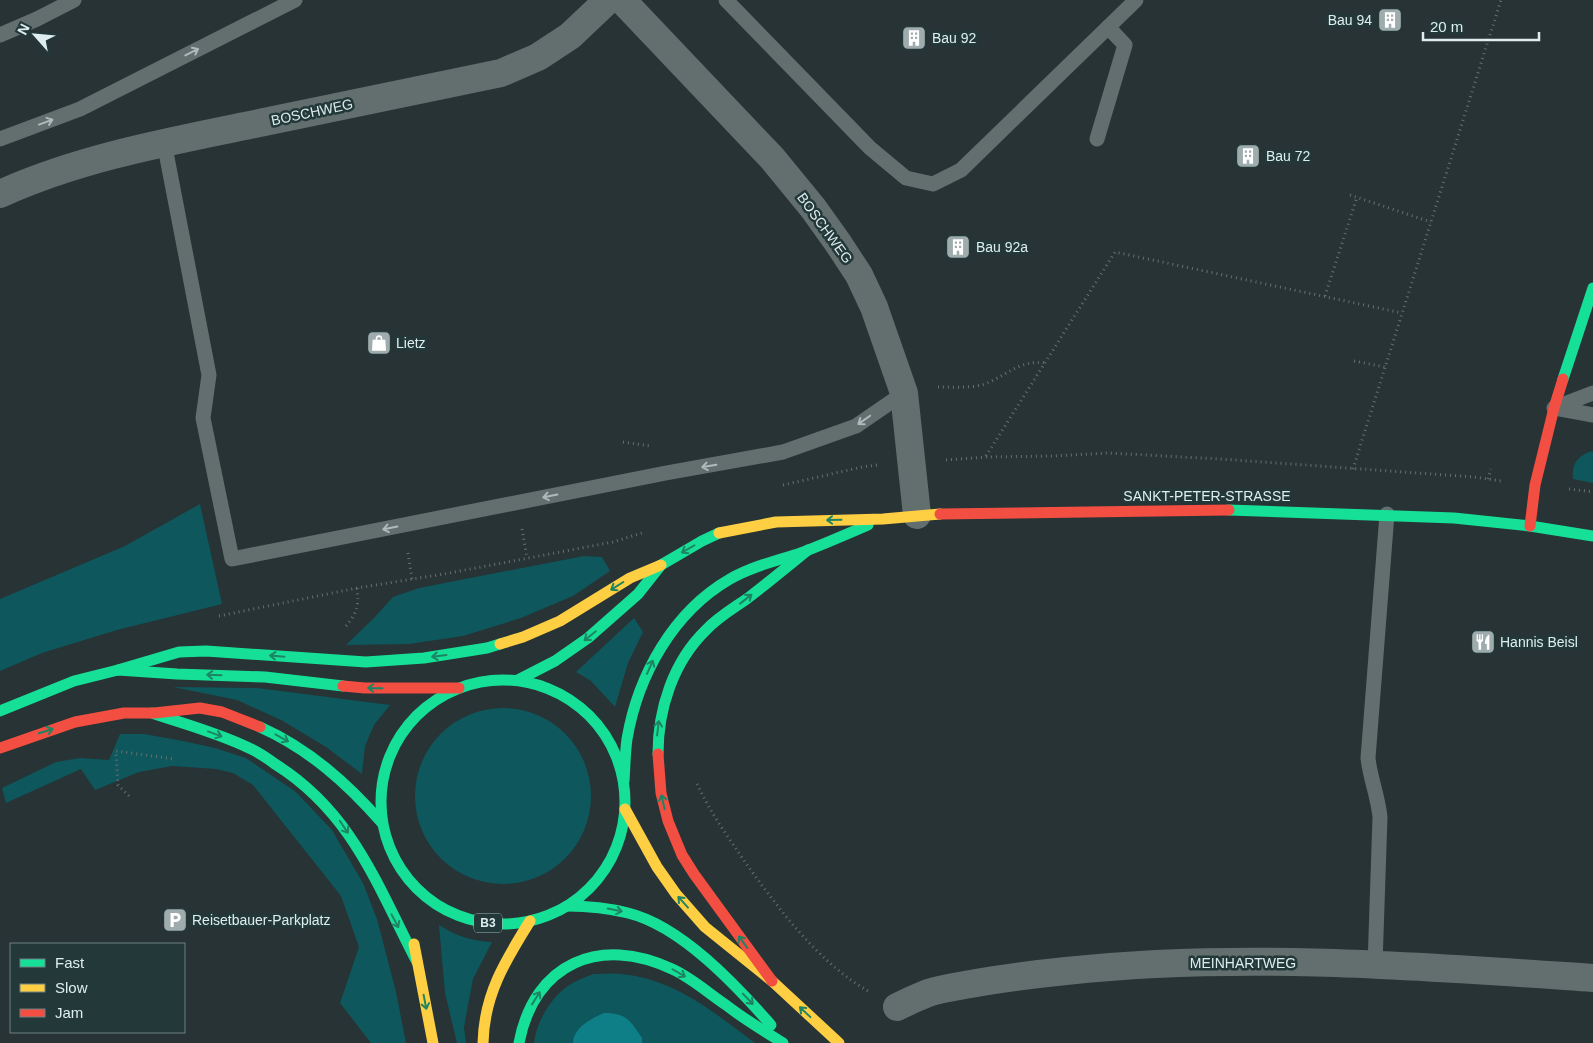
<svg xmlns="http://www.w3.org/2000/svg" width="1593" height="1043" font-family="Arial,sans-serif">
  <style>
    .green { fill: #0e575d }
    .water { fill: #0f7f87 }
    .lines { fill: none; stroke-linecap: round; stroke-linejoin: round }
    .path { stroke: #687071; stroke-width: 3; stroke-dasharray: 1 4; stroke-linecap: butt }
    .lane { stroke: #636e6f; stroke-width: 15 }
    .street { stroke: #636e6f; stroke-width: 28 }
    .fast { stroke: #16e098; stroke-width: 11 }
    .slow { stroke: #ffcf43; stroke-width: 11 }
    .jam { stroke: #f24e42; stroke-width: 11 }
    .oneway { stroke: #aebabb }
    .oneway2 { stroke: #1d8464 }
    .labels { text-anchor: middle; dominant-baseline: central; stroke-width: 5; stroke-linejoin: round; paint-order: stroke }
    .shield { fill: #223839; stroke: #a7b7b8; stroke-width: 1 }
    .shield-label { font-size: 12px; font-weight: bold; fill: #e0edee }
    .poi-label { font-size: 14px; fill: #e0edee; stroke: #223839; text-anchor: start }
    .street-label { font-size: 14px; fill: #e0edee; stroke: #223839 }
  </style>
  <rect width="100%" height="100%" fill="#273334"/>
  <g class="green">
    <path d="M1592,451L1593,452V483L1573,479C1571,464 1578,455 1592,451Z"/>
    <polygon points="200,504 222,604 117,630 42,653 0,671 0,599 125,546"/>
    <polygon points="584,556 602,557 610,571 573,596 521,618 463,636 409,644 346,645 374,618 393,597 419,588"/>
    <polygon points="634,618 643,632 628,663 615,707 591,681 576,672"/>
    <polygon points="173,687 257,688 390,705 374,725 365,746 362,774 326,747 281,720 237,700"/>
    <circle cx="503" cy="796" r="88"/>
    <polygon points="120,734 144,734 183,741 215,748 246,758 296,792 332,830 363,883 377,919 396,992 406,1043 371,1043 340,1003 359,947 341,896 253,785 233,773 216,769 172,766 139,772 95,790 81,769 6,803 2,788 56,762 80,758 109,760"/>
    <path d="M439,925C456,936 472,941 492,942L473,979L464,1027L466,1043H457L445,993Z"/>
    <path d="M593,974C602,974 611,973 620,974C673,978 714,1012 755,1043H534C536,1022 552,995 571,984C577,980 586,977 593,974Z"/>
  </g>
  <path class="water" d="M604,1013C626,1013 630,1020 642,1038V1043H573C574,1027 591,1019 604,1013Z"/>
  <g class="lines">
    <g class="path">
      <polyline points="1350,195 1431,222"/>
      <polyline points="1325,296 1357,197"/>
      <polyline points="1354,361 1385,367"/>
      <path d="M938,387C952,387 968,388 982,385C1004,378 1019,359 1045,363"/>
      <polyline points="623,442 650,446"/>
      <polyline points="986,456 1115,252 1402,313"/>
      <polyline points="946,460 986,457 1054,456 1108,453 1220,459 1474,477 1501,481"/>
      <polyline points="1353,469 1501,0"/>
      <polyline points="1488,479 1491,469"/>
      <polyline points="783,485 862,467 877,465"/>
      <polyline points="1569,489 1593,492"/>
      <polyline points="522,529 527,558"/>
      <polyline points="408,553 412,579"/>
      <polyline points="219,616 357,588 444,574 613,542 642,533"/>
      <path d="M346,626C357,613 359,605 357,588"/>
      <path d="M697,784C710,812 728,837 745,862C777,907 819,963 868,991"/>
      <polyline points="129,796 118,785 116,751 174,759"/>
    </g>
    <g class="lane">
      <polyline points="726,0 870,148 906,178 933,184 961,170 1136,0"/>
      <polyline points="0,35 37,19 74,0"/>
      <polyline points="0,139 80,109 295,0"/>
      <polyline points="1097,139 1125,45 1108,27"/>
      <polyline points="164,142 209,375 203,418 232,559 666,473 783,452 856,426 904,393"/>
      <polyline points="1554,408 1593,393"/>
      <polyline points="1555,408 1593,415"/>
      <path d="M1375,965L1380,817C1378,796 1370,778 1368,758L1387,514"/>
    </g>
    <g class="street">
      <polyline points="622,0 772,158 813,208 838,243 859,275 874,307 904,393 917,515"/>
      <path d="M0,194C77,159 162,143 245,126C330,108 416,91 501,73L538,57L570,36L608,0"/>
      <path d="M897,1007C907,1002 918,997 928,993C943,988 960,986 976,983C1006,978 1036,974 1066,971C1241,952 1418,966 1593,978"/>
    </g>
    <g class="fast">
      <polyline points="1563,379 1593,288"/>
      <polyline points="1229,510 1454,518 1530,526 1593,536"/>
      <polyline points="118,670 179,652 206,651 366,662 424,658 487,648 500,644"/>
      <circle cx="503" cy="802" r="122"/>
      <polyline points="518,680 555,661 588,638 638,594 661,565 702,541 719,533"/>
      <polyline points="0,711 74,681 118,670 177,674 265,677 343,686"/>
      <path d="M152,713C184,724 218,733 249,748C258,752 267,758 275,764C352,812 377,885 417,962"/>
      <path d="M260,727C309,749 347,783 382,823"/>
      <path d="M658,754C658,709 673,662 706,630C718,617 734,608 748,598C769,582 788,566 808,550"/>
      <path d="M624,781C625,767 625,753 627,739C638,675 673,612 730,579C751,567 775,561 798,554C822,545 845,535 868,525"/>
      <path d="M567,906C588,906 608,908 628,913C681,926 736,985 771,1025"/>
      <path d="M519,1043C534,963 600,935 672,969C692,978 708,993 726,1005C744,1019 764,1031 783,1043"/>
    </g>
    <g class="slow">
      <polyline points="719,533 776,522 883,519 940,514"/>
      <polyline points="500,644 523,637 560,621 630,578 661,565"/>
      <polyline points="625,809 657,867 676,894 705,927 772,981 839,1043"/>
      <polyline points="414,944 433,1043"/>
      <path d="M483,1043C484,995 505,961 530,921"/>
    </g>
    <g class="jam">
      <polyline points="940,514 1229,510"/>
      <polyline points="1530,526 1535,485 1554,408 1563,379"/>
      <polyline points="343,686 365,688 459,688"/>
      <polyline points="0,748 75,722 124,713 154,713 200,708 222,712 260,727"/>
      <polyline points="658,754 661,793 668,821 682,855 694,874 772,981"/>
    </g>
  </g>
  <defs><path id="oneway-shaft" d="M-6 0H5M1.5-3L5.5 0L1.5 3" fill="none" stroke-width="1.6" stroke-linecap="round" stroke-linejoin="round" transform="scale(1.25)"/></defs>
  <g class="oneway">
    <use href="#oneway-shaft" transform="translate(192 52) rotate(-27)"/>
    <use href="#oneway-shaft" transform="translate(46 122) rotate(-20)"/>
    <use href="#oneway-shaft" transform="translate(864 420) rotate(145)"/>
    <use href="#oneway-shaft" transform="translate(709 466) rotate(170)"/>
    <use href="#oneway-shaft" transform="translate(550 496) rotate(169)"/>
    <use href="#oneway-shaft" transform="translate(390 528) rotate(169)"/>
  </g>
  <g class="oneway2">
    <use href="#oneway-shaft" transform="translate(834 520) rotate(179)"/>
    <use href="#oneway-shaft" transform="translate(688 549) rotate(150)"/>
    <use href="#oneway-shaft" transform="translate(617 586) rotate(148)"/>
    <use href="#oneway-shaft" transform="translate(746 599) rotate(-38)"/>
    <use href="#oneway-shaft" transform="translate(590 636) rotate(141)"/>
    <use href="#oneway-shaft" transform="translate(277 656) rotate(-175)"/>
    <use href="#oneway-shaft" transform="translate(439 656) rotate(173)"/>
    <use href="#oneway-shaft" transform="translate(650 667) rotate(-66)"/>
    <use href="#oneway-shaft" transform="translate(214 675) rotate(-178)"/>
    <use href="#oneway-shaft" transform="translate(375 688) rotate(-179)"/>
    <use href="#oneway-shaft" transform="translate(658 728) rotate(-83)"/>
    <use href="#oneway-shaft" transform="translate(46 731) rotate(-17)"/>
    <use href="#oneway-shaft" transform="translate(215 734) rotate(20)"/>
    <use href="#oneway-shaft" transform="translate(282 738) rotate(29)"/>
    <use href="#oneway-shaft" transform="translate(663 802) rotate(-103)"/>
    <use href="#oneway-shaft" transform="translate(344 827) rotate(56)"/>
    <use href="#oneway-shaft" transform="translate(683 902) rotate(-132)"/>
    <use href="#oneway-shaft" transform="translate(615 910) rotate(12)"/>
    <use href="#oneway-shaft" transform="translate(395 921) rotate(62)"/>
    <use href="#oneway-shaft" transform="translate(743 942) rotate(-126)"/>
    <use href="#oneway-shaft" transform="translate(679 973) rotate(30)"/>
    <use href="#oneway-shaft" transform="translate(536 998) rotate(-58)"/>
    <use href="#oneway-shaft" transform="translate(748 999) rotate(46)"/>
    <use href="#oneway-shaft" transform="translate(425 1002) rotate(79)"/>
    <use href="#oneway-shaft" transform="translate(805 1012) rotate(-137)"/>
  </g>
  <defs>
    <symbol id="building-square" viewBox="-11 -11 22 22"><rect x="-9" y="-9" width="18" height="18" rx="4" fill="#9facad" stroke="#223839"/><path d="M-4-6H4V6H1V3H-1V6H-4ZM-2.5-4.3h1.7v1.8h-1.7ZM.8-4.3h1.7v1.8H.8ZM-2.5-1h1.7V.8h-1.7ZM.8-1h1.7V.8H.8Z" fill="#fff"/></symbol>
    <symbol id="shop-square" viewBox="-11 -11 22 22"><rect x="-9" y="-9" width="18" height="18" rx="4" fill="#9facad" stroke="#223839"/><path d="M-5-2.5h2.3a2.7 3.5 0 0 1 5.4 0H5L5.5 6h-11ZM-1.5-2.5h3a1.5 2.3 0 0 0-3 0Z" fill="#fff"/></symbol>
    <symbol id="restaurant-square" viewBox="-11 -11 22 22"><rect x="-9" y="-9" width="18" height="18" rx="4" fill="#9facad" stroke="#223839"/><path d="M-5-6h1v4h1v-4h1v4h1v-4h1v5L-1.5 .5V6h-2V.5L-5-1ZM5-6V6H3V1.5H1.5Q1.5-4 5-6Z" fill="#fff"/></symbol>
    <symbol id="parking-square" viewBox="-11 -11 22 22"><rect x="-9" y="-9" width="18" height="18" rx="4" fill="#9facad" stroke="#223839"/><path d="M-3.5-5.5H1a3.5 3.5 0 0 1 0 7H-1V5.5H-3.5ZM-1-3.4V-.6H.8a1.4 1.4 0 0 0 0-2.8Z" fill="#fff"/></symbol>
  </defs>
  <g fill-rule="evenodd">
    <use href="#building-square" x="1376" y="6" width="28" height="28"/>
    <use href="#building-square" x="900" y="24" width="28" height="28"/>
    <use href="#building-square" x="1234" y="142" width="28" height="28"/>
    <use href="#building-square" x="944" y="233" width="28" height="28"/>
    <use href="#shop-square" x="365" y="329" width="28" height="28"/>
    <use href="#restaurant-square" x="1469" y="628" width="28" height="28"/>
    <use href="#parking-square" x="161" y="906" width="28" height="28"/>
  </g>
  <g class="labels">
    <rect class="shield" x="474" y="913.5" width="28" height="19" rx="4"/>
    <g class="shield-label">
      <text x="488" y="923">B3</text>
    </g>
    <g class="poi-label">
      <text x="1372" y="20" text-anchor="end">Bau 94</text>
      <text x="932" y="38">Bau 92</text>
      <text x="1266" y="156">Bau 72</text>
      <text x="976" y="247">Bau 92a</text>
      <text x="396" y="343">Lietz</text>
      <text x="1500" y="642">Hannis Beisl</text>
      <text x="192" y="920">Reisetbauer-Parkplatz</text>
    </g>
    <g class="street-label">
      <text transform="translate(312 112) rotate(-12)">BOSCHWEG</text>
      <text transform="translate(825 228) rotate(54)">BOSCHWEG</text>
      <text x="1207" y="496">SANKT-PETER-STRASSE</text>
      <text x="1243" y="963">MEINHARTWEG</text>
    </g>
  </g>
  <rect x="10" y="943" width="175" height="90" fill="#223839" stroke="#6e8081"/>
  <rect x="20" y="959" width="25" height="8" fill="#16e098" stroke="#6e8081"/>
  <text x="55" y="968" font-size="15" fill="#e0edee">Fast</text>
  <rect x="20" y="984" width="25" height="8" fill="#ffcf43" stroke="#6e8081"/>
  <text x="55" y="993" font-size="15" fill="#e0edee">Slow</text>
  <rect x="20" y="1009" width="25" height="8" fill="#f24e42" stroke="#6e8081"/>
  <text x="55" y="1018" font-size="15" fill="#e0edee">Jam</text>
  <g transform="translate(35 35) rotate(297)" stroke="#223839" stroke-width="4" paint-order="stroke">
  <path d="M0-4L9 19L0 12L-9 19Z" fill="#e0edee"/>
  <text y="-8" font-size="14" font-weight="bold" text-anchor="middle" fill="#e0edee">N</text>
  </g>
  <path d="M1423 32v8h116v-8" fill="none" stroke="#e0edee" stroke-width="2.5"/>
  <text x="1430" y="32" font-size="15" fill="#e0edee" stroke="#223839" stroke-width="4" paint-order="stroke">20 m</text>
</svg>
